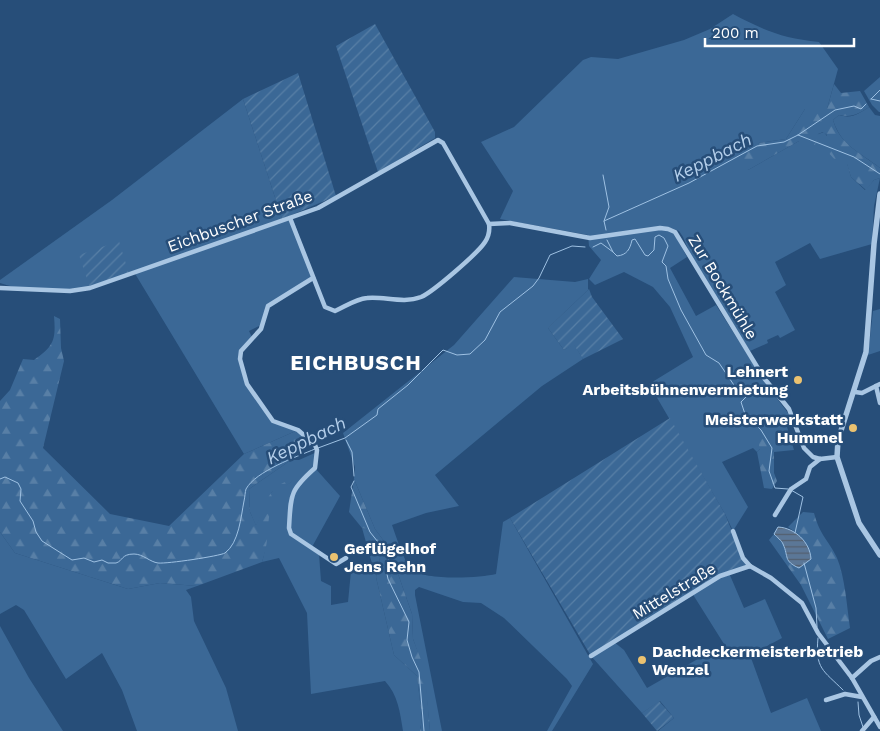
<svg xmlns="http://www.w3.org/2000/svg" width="880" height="731" font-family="'Work Sans',sans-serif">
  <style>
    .grass { fill: #3b6896 }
    .forest { fill: url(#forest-firs) }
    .garden { fill: url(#garden-furrows) }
    .water { fill: url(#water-rules); stroke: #9ec1e3 }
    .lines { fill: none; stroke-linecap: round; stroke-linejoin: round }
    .stream { stroke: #9ec1e3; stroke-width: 1 }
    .minor { stroke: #a9c6e3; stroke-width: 4.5 }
    .tertiary { stroke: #a9c6e3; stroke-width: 5.5 }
    .poi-dot { fill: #ebc270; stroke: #274e79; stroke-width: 2 }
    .labels { text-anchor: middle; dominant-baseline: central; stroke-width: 5; stroke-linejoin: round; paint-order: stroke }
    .street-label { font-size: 16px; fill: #fff; stroke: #274e79 }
    .poi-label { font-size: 16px; font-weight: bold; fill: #fff; stroke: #274e79; text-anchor: end }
    .water-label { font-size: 18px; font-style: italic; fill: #b4cfeb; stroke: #274e79 }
    .district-label { font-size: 21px; font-weight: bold; letter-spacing: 1px; fill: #fff; stroke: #274e79 }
  </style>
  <defs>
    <pattern id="forest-firs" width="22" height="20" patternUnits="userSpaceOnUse" patternTransform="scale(1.25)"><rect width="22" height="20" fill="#3b6896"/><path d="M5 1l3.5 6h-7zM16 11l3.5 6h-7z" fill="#587fa6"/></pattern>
    <pattern id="garden-furrows" width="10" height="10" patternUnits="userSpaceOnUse" patternTransform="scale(1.25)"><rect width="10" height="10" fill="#3b6896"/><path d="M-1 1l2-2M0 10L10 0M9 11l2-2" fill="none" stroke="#587fa6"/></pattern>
    <pattern id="water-rules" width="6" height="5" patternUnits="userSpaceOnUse" patternTransform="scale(1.25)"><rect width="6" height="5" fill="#5b7797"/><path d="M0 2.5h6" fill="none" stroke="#535f6e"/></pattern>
  </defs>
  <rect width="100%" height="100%" fill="#274e79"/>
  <g class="grass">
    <path d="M733,14C765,31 783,38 819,42L838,69L827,109H805L786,139L759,143L747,161L748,170L799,141L824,132L847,163L851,177L865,190L874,180L880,178L874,206L872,244L820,259L810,243L775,262L786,285L775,292L795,330L780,338L778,335L767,340L768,343L750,351L693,261L683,237L679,231L671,228L687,257L670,268L696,316L716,305L766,384L791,417L785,420L794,450L774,452L763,430L760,449L757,452L753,448L722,462L748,507L733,531L725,514L649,384L693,357L670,307L653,287L624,272L595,285L589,279L601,260L589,246L588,235L500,219L513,191L481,142L514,127L583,60L591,57L618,59L684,40L710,29Z"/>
    <polygon points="880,77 880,112 879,112 872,105 864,91"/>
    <path d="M243,99L282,219L292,216L313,278L268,306L261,329L259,326L249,331L253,339L241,350L240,359L247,384L273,421L298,430L244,454L134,272C120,278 105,284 90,288C62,295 27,292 0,283V280L112,200Z"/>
    <path d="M869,107L875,115L880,116V168C860,152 841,146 833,120L839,115C852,119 858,114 869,107Z"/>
    <path d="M514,277L575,282L588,279V290L548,328L564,350L574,344L583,359L542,386L435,475L459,506L426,513L392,525C396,536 404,561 411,569C423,581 480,578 496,574L503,522L510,518L593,664L552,731H547L572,686L567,679L504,618L481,603L463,602L419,587L415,590V595L442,731H430L424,670L413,639L412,614L389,548L375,529L354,479L355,467L343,433L454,345Z"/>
    <polygon points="880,309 880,351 868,355 873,311"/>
    <path d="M317,452L315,468L340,496L312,547L319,554L321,581L331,586V605L348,602L351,571L373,567L362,528L366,529L378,549L380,564L376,577L394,655L417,676L422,718L420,731H403C400,712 398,695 385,681L311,694L307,613L279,558L262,562C270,539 262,508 280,490C284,486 289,484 293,480L272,492L256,526L250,512L249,489L291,460H299Z"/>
    <polygon points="0,532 15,553 128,589 160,583 197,586 186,590 191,597 194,621 226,688 238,731 137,731 122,690 102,653 66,679 24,610 16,605 0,614"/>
    <polygon points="729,573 744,608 765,599 782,638 750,655 771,713 807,698 821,731 658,731 674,718 660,701 642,713 591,656 614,642 624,650 647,688 724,644 692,593"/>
    <polygon points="0,626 29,678 63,731 0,731"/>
  </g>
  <g class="forest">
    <path d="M834,84L841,93L860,91L869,107C858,114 852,118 839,115L833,120C840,145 861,153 880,168V178L874,180L866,190L851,177L847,164L837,162L826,150L827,135L823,132L818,134L815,145L799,141L748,170L744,166L747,161L740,158L741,150L759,143L786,139L805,109H827Z"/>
    <path d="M54,316L60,319L61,348L64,361L43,448L110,514L169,526L244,454L298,430L311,441L291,460L249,489L250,512L256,525C266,504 269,483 294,480C257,506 275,527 262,562L197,586L160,583L128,589L15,553L0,532V401L10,390L23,359L34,360C54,346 56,340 54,316Z"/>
    <polygon points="763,429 774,452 774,473 777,481 772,489 764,488 757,452 760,449 756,434"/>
    <polygon points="354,479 375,529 389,548 412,614 413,639 425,670 430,731 420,731 422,718 417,676 394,655 376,577 380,564 378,550 366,529 362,528 349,512"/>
    <path d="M803,512L814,513C820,536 828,539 837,558C845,577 847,607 850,628L828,639L801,585L769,540L774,534C777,537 782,541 783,544C789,557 783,561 799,568L811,559L798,534L788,527Z"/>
  </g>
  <g class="garden">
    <polygon points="375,24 435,132 435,138 378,172 336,46"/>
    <polygon points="298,73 336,196 282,219 243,99"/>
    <polygon points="119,241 129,274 90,288 79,255"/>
    <polygon points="589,289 592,297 623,339 583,359 574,345 564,350 548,328"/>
    <polygon points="670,418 725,514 743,558 750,566 720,576 591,656 510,518"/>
    <polygon points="659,701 674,718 657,731 642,713"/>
  </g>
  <path class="water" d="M778,527C795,528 810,542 811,559L799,568C783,561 789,557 783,544C782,541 777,537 774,534Z"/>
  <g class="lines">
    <g class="stream">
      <polyline points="871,99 880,90"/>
      <polyline points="871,99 880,101"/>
      <polyline points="798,135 854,157 880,174"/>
      <polyline points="603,175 609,207 604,221"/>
      <polyline points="606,230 604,221 689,183 757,146 784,142 798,135 835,110 854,106 861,109 866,104"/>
      <polyline points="593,247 601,243 613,252 607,240"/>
      <path d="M613,252L617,256C627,255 630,249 632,240L635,239L645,255L648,256L654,250L655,237L659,235L664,238L668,246L662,262L666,266L668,279L681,310L706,355L719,363L740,394L747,396L741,402L745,414L761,430L772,448L769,471L775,488L788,489"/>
      <polyline points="346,440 352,452 354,476"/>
      <polyline points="318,448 345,438 377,415 378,409 408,385 443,350 457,355 470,354 485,340 500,312 533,286 539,278 550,255 572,246 585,247"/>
      <path d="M0,479L5,477L18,483L21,489L20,501L33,521L36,532L42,541L72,560L84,558L94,562L102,560L108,563H116C123,561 121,554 134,554C143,554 150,562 158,563C167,564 220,556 225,553C239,543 241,516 244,501C245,497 245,492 246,489C256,471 296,457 315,449"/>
      <polyline points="354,481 351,487 370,532 382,547 393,568 387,574 388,579 409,622 407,640 412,657 419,672 424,731"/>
      <polyline points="791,490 803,497 795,533"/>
      <polyline points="804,563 816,608 817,627"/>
      <path d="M818,638C815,669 823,670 843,690"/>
      <polyline points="858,702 859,715 863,727"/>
    </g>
    <g class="minor">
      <path d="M290,218L325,307L335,311C346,306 356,299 367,298C384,296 403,304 421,297C433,292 478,253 485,242C489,236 490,231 489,224"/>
      <polyline points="489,224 510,223 590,238 660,228 668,229 675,232 764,378 789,409 804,448 813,457 820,459 837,457"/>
      <path d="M313,278L268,306L261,329L241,351L240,359L247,384L273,421L298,430L315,445L317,450L315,468C289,491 291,495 289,528L291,534L336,564L346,558"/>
      <polyline points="0,288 70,291 90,288 318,208 438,140 443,143 489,224"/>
      <polyline points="876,386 880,403"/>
      <polyline points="855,392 862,393 880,384"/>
      <polyline points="775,515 791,489 806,479 810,467 820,459"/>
      <polyline points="733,531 743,558 750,566"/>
      <polyline points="591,656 720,576 750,566 771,578 802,603 818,633 852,678 880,727"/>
      <polyline points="852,678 871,661 880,657"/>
      <polyline points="826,700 845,694 862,697"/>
      <polyline points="862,731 874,717"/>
    </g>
    <polyline class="tertiary" points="880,194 874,244 866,352 838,440 837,457 859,523 880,555"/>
  </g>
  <g class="poi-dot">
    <circle cx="798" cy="380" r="5"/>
    <circle cx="853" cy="428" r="5"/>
    <circle cx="334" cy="557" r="5"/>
    <circle cx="642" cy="660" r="5"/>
  </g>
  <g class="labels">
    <g class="street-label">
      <text transform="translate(240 221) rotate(-20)">Eichbuscher Straße</text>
      <text transform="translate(723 287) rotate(59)">Zur Bockmühle</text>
      <text transform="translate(674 591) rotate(-31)">Mittelstraße</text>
    </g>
    <g class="poi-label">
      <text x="788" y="371">Lehnert<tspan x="788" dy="18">Arbeitsbühnenvermietung</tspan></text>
      <text x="843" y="419">Meisterwerkstatt<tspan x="843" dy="18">Hummel</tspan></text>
      <text x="344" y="548" text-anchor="start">Geflügelhof<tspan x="344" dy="18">Jens Rehn</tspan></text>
      <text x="652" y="651" text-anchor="start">Dachdeckermeisterbetrieb<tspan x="652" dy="18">Wenzel</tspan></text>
    </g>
    <g class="water-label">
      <text transform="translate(712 157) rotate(-27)">Keppbach</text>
      <text transform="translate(306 440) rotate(-26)">Keppbach</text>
    </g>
    <g class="district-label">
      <text x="356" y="362">EICHBUSCH</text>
    </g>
  </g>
  <path d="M705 38v8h149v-8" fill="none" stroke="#ffffff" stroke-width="2.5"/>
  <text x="712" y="38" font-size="15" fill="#ffffff" stroke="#274e79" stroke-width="4" paint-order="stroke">200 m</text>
</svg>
